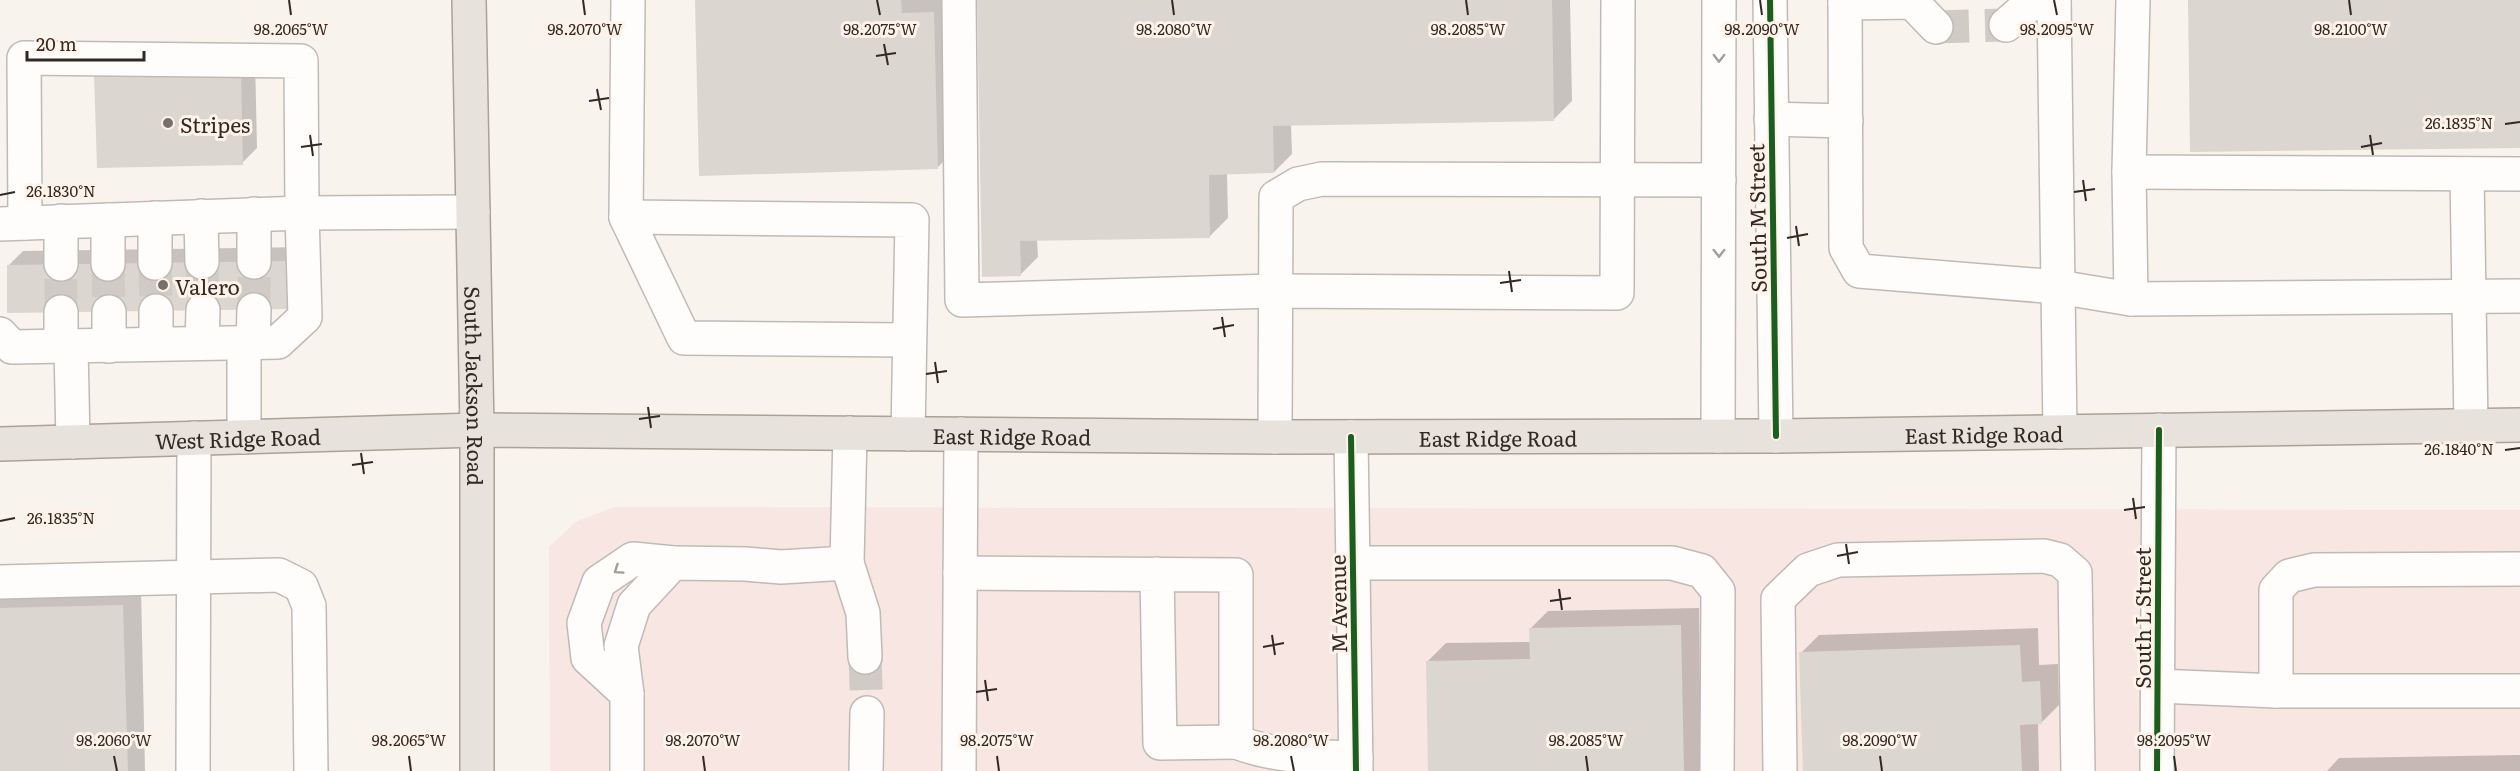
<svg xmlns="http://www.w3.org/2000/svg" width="2520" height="771" font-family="Literata,serif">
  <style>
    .commercial { fill: #f8e6e3 }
    .shadow { fill: #0003 }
    .building { fill: #dcd6d0 }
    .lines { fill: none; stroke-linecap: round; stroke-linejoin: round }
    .minor-tunnel { stroke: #d1cbc5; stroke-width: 33; stroke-dasharray: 33 16; stroke-linecap: butt }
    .minor-casing { stroke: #c0bab5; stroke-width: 36 }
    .major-casing { stroke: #aba194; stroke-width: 36 }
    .minor { stroke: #fefdfc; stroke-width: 33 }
    .major { stroke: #e7e2db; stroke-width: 33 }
    .cycleway-casing { stroke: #fef2e9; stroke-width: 10 }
    .cycleway { stroke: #1b5e20; stroke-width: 6 }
    .oneway { stroke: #a29e9a }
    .ticks { fill: none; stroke: #312923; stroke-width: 2 }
    .poi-dot { fill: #77706a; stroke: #fef2e9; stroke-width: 2 }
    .labels { text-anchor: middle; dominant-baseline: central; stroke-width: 6; stroke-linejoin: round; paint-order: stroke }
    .poi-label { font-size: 21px; fill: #312923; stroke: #fef2e9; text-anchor: start }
    .street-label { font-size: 21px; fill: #312923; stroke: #fef2e9 }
    .ticks-label { font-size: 15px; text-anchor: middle; fill: #312923; stroke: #fef2e9; stroke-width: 6; stroke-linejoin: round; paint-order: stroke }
  </style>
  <rect width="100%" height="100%" fill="#f9f3ee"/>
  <polygon class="commercial" points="615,507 2520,510 2520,771 550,771 549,547 577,521"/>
  <g class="shadow">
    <polygon points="696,0 951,0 955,150 937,168"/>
    <polygon points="978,0 1570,0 1572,101 1554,119 1291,124 1292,154 1274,172 1227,173 1228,218 1210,236 1037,239 1038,257 1020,275"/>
    <polygon points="255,57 257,148 242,163 110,60"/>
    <polygon points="309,247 309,293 8,266 23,251"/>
    <polygon points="141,588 145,771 0,771 0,592"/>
    <polygon points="1699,608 1701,771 1429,771 1428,661 1446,643 1531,642 1530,629 1548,611"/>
    <polygon points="2038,628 2039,665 2058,664 2059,705 2041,723 2038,723 2039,771 1805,771 1801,653 1819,635"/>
    <polygon points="2520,755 2520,771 2327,771 2339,758"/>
  </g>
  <g class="building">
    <polygon points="695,0 901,0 902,13 934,12 938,169 699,176"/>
    <polygon points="977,0 1552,0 1554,121 1273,126 1274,173 1209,175 1210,238 1020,241 1021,276 982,277"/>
    <polygon points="2188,0 2520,0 2520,148 2190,152"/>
    <polygon points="241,71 243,165 97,168 94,74"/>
    <polygon points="295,261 295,309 7,313 7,265"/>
    <polygon points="123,605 128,771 0,771 0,608"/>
    <polygon points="1681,625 1684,771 1428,771 1426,661 1530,659 1529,628"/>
    <polygon points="2020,645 2022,682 2040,681 2042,724 2020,725 2022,771 1803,771 1799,652"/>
  </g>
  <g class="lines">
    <g class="minor-tunnel">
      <polyline points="1936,27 2006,25"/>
      <polyline points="202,262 203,310"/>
      <polyline points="155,263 156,311"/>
      <polyline points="108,264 109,312"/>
      <polyline points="254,310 254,262"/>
      <polyline points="61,312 61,264"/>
      <polyline points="865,657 867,713"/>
    </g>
    <defs>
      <g id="minor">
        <polyline points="628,0 626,217 912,220 908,434"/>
        <polyline points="959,0 962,300 1275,291 1617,293 1618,0"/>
        <polyline points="1770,0 1776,436"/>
        <polyline points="1845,0 1846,248 1859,271 2058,287 2131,299"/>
        <polyline points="2054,0 2060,432"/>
        <polyline points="2133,0 2129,172 2131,299 2520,296"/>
        <polyline points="1845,3 1912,2 1936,27"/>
        <polyline points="2006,25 2030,4 2054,3"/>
        <polyline points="1771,119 1846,121"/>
        <polyline points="2129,172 2520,174"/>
        <polyline points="2467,174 2471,426"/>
        <polyline points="201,216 202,262"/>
        <polyline points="626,217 684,338 909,340"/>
        <polyline points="155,218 155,263"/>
        <polyline points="61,221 61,264"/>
        <polyline points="25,223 24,58 301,61 302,213 473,212"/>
        <polyline points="0,224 302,213 305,317 278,342 12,347 0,334"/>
        <polyline points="254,262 254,214"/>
        <polyline points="108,264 108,220"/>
        <polyline points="61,312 61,347"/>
        <polyline points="109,312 109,346"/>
        <polyline points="244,342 244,437"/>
        <polyline points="253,342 254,310"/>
        <polyline points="202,343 203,310"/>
        <polyline points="156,344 156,311"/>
        <polyline points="71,346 73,442"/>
        <polyline points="1718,436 1719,0"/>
        <polyline points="1275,437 1276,197 1298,184 1322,179 1719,180"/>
        <polyline points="1351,437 1356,771"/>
        <polyline points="847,563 863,613 865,657"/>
        <polyline points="1353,563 1672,563 1702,571 1718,591 1717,771"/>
        <polyline points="2520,569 2314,570 2289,576 2276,590 2276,691 2520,691"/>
        <polyline points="960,573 1236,575 1236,742 1160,743 1157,574"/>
        <polyline points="0,582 279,575 301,586 309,606 311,771"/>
        <polyline points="2158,686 2276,691"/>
        <polyline points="627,694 588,658 584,623 599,582 633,559 673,563"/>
        <path d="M1236,742C1276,757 1314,757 1356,758"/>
        <polyline points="193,771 194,438"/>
        <polyline points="627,771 627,694 621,646 634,605 673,563 745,564 781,567 847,563 850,433"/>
        <polyline points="866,771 867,713"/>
        <polyline points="959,771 961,434"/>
        <polyline points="1780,771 1778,599 1808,570 1838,560 2044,556 2060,560 2075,573 2078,771"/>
        <polyline points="2157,771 2159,430"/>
      </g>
      <g id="major">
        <path id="s1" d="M469,0L477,430V771"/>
        <path id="s2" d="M0,444L477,430L1275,437L1776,436L2520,425"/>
      </g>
    </defs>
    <use href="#minor" class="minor-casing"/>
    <use href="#major" class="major-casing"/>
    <use href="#minor" class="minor"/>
    <use href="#major" class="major"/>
    <defs>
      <g id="cycleway">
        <polyline points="1770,0 1776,436"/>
        <polyline points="1351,437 1356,771"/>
        <polyline points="2157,771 2159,430"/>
      </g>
    </defs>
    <use href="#cycleway" class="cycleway-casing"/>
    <use href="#cycleway" class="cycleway"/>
  </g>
  <defs><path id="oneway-chevron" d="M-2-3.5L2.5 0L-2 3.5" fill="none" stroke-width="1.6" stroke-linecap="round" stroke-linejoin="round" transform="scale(1.5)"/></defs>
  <g class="oneway">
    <use href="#oneway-chevron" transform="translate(1719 58) rotate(90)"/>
    <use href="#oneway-chevron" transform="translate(1719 253) rotate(90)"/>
    <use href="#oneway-chevron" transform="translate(618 570) rotate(146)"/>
  </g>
  <path class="ticks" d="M289,0L291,15M583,0L585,15M877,0L880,15M1172,0L1174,15M1466,0L1468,15M1760,0L1762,15M2054,0L2057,15M2349,0L2351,15M884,44L888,65M876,56L896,53M597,89L601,110M589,101L609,98M2505,124L2520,122M310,135L313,156M2370,135L2373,155M301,147L322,144M2361,147L2382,143M2083,180L2086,201M2074,192L2095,189M0,195L15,192M1796,226L1799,246M1787,238L1808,234M1509,271L1512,292M1500,283L1521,280M1222,317L1225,337M1213,329L1234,325M935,362L938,383M926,374L947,371M648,407L651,428M639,419L660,416M2505,450L2520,448M361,453L364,474M352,465L373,462M2133,498L2136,519M2124,510L2145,507M0,521L15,518M1846,544L1849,564M1837,556L1858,552M1559,589L1562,610M1550,601L1571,598M1272,635L1275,655M1263,647L1284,643M985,680L988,701M976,692L997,689M114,756L117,771M409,756L411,771M703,756L705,771M997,756L999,771M1291,756L1294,771M1586,756L1588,771M1880,756L1882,771M2174,756L2176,771"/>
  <g class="poi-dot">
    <circle cx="168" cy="123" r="6"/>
    <circle cx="163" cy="285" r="6"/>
  </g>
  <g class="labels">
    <g class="poi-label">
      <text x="180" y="123">Stripes</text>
      <text x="175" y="285">Valero</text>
    </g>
    <g class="street-label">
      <text transform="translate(1756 218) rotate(-91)">South M Street</text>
      <text stroke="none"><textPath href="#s1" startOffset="386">South Jackson Road</textPath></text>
      <text stroke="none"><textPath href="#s2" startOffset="1984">East Ridge Road</textPath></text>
      <text stroke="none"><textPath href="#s2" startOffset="1012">East Ridge Road</textPath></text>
      <text stroke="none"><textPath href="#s2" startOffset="238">West Ridge Road</textPath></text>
      <text stroke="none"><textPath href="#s2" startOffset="1498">East Ridge Road</textPath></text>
      <text transform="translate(1337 604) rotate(-91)">M Avenue</text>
      <text transform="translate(2141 618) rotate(-90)">South L Street</text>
    </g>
  </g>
  <g class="ticks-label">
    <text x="291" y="35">98.2065°W</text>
    <text x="585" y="35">98.2070°W</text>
    <text x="880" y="35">98.2075°W</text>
    <text x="1174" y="35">98.2080°W</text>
    <text x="1468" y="35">98.2085°W</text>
    <text x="1762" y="35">98.2090°W</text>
    <text x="2057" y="35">98.2095°W</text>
    <text x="2351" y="35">98.2100°W</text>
    <text x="2459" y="129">26.1835°N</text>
    <text x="61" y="197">26.1830°N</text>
    <text x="2459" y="455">26.1840°N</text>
    <text x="61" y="524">26.1835°N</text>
    <text x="114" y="746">98.2060°W</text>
    <text x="409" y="746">98.2065°W</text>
    <text x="703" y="746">98.2070°W</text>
    <text x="997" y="746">98.2075°W</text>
    <text x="1291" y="746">98.2080°W</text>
    <text x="1586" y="746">98.2085°W</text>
    <text x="1880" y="746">98.2090°W</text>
    <text x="2174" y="746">98.2095°W</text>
  </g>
  <path d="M27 51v9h117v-9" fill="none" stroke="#312923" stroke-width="3"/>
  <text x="36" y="51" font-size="18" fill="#312923" stroke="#fef2e9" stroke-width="4.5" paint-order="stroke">20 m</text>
</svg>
